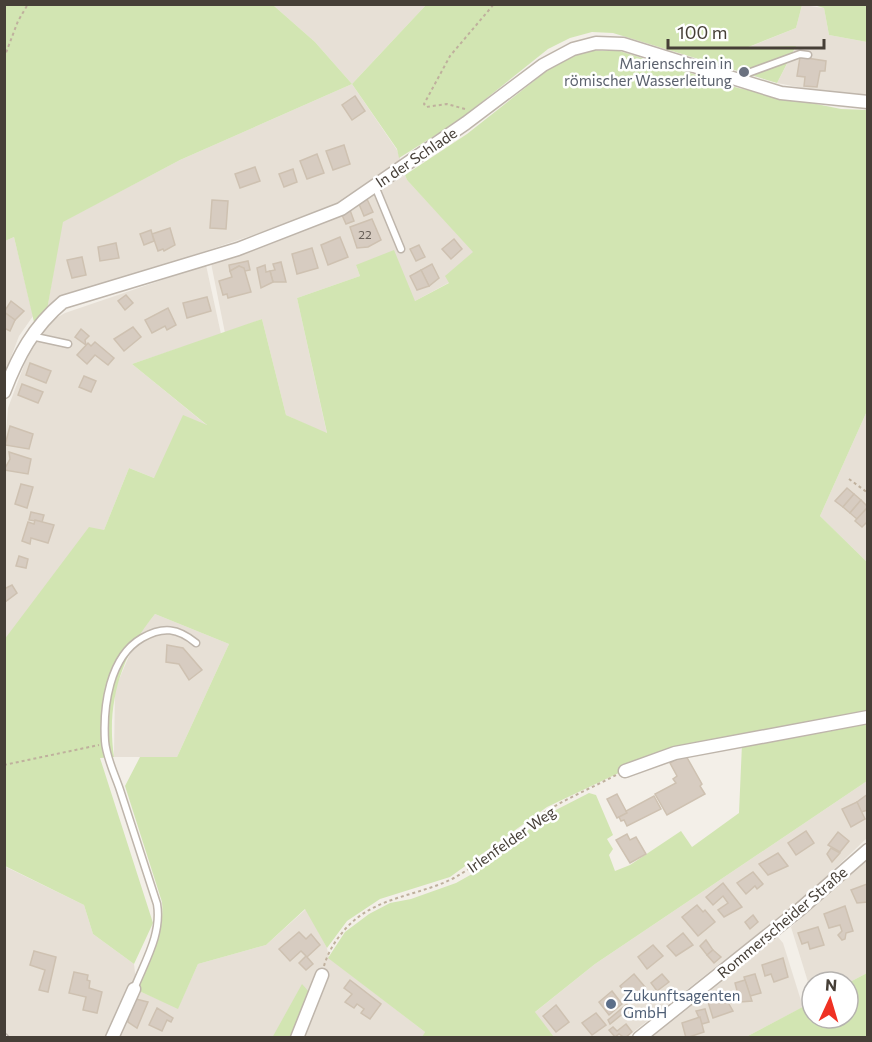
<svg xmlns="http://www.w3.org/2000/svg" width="872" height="1042" font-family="Commissioner,sans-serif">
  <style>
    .residential { fill: #e7e0d6 }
    .green { fill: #d2e5b2 }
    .building { fill: #d7ccc1; stroke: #cec1b1; stroke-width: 1.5 }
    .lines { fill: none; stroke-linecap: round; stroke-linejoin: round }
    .service-casing { stroke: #beb5ab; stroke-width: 9 }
    .minor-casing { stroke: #beb5ab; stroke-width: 15 }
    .path { stroke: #bfb09d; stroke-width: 2; stroke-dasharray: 3 3; stroke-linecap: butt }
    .service { stroke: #fff; stroke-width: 6 }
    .minor { stroke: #fff; stroke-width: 12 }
    .worship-dot { fill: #6b7280; stroke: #fff; stroke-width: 2 }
    .service-dot { fill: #5c6f8a; stroke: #fff; stroke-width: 2 }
    .labels { text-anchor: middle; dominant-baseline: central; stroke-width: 5; stroke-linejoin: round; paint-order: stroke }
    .number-label { font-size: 12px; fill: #6a625a }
    .worship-label { font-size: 15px; fill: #5b616d; stroke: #fff; text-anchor: end }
    .street-label { font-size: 15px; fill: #463f37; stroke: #fff }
    .service-label { font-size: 15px; fill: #4e5e75; stroke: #fff; text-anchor: start }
  </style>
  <rect width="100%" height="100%" fill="#f3efe8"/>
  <g class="residential">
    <polygon points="273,5 426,5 352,84 397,150 402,164 342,202 318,213 87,291 47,310 62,222 180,160 352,84 315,42"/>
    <polygon points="802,5 824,8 829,35 867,42 867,95 824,92 777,83 796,47 744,49 796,28"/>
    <polygon points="405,175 407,180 474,252 446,276 450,282 415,301 356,265 360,276 297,298 327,434 286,415 262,319 225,333 211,263 338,217"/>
    <polygon points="14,237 33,316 19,336 5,373 5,241"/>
    <polygon points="206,265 221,334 132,364 209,427 154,478 129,468 104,530 5,640 4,458 8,408 32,344 51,321 65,313"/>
    <polygon points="867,411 867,562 820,516"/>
    <polygon points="155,614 229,644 177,757 114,757 115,689 138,635"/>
    <polygon points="867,781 867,838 808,894 627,1037 554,1037 534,1013 595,964"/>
    <polygon points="867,860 867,973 848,983 812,982 812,995 791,927"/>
    <polygon points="4,866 84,905 93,934 134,964 137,990 178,1008 198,964 266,945 306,909 327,948 329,958 425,1032 422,1038 5,1037"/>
    <polygon points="778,937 783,943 803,1007 746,1037 651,1038"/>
  </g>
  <g class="green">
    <polygon points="4,5 273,5 315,42 352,84 426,5 802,5 796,28 746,48 796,46 777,83 613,33 592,32 570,38 548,49 458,121 399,158 397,149 352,84 180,160 63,222 47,310 34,322 14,237 5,241"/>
    <polygon points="814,5 867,5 867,42 829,35 824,8"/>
    <path d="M610,48L738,88L841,109L867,110V411L820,516L867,562V712L644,761L547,807L450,877L380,899L347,921L327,948L305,909L266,945L198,964L178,1009L137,990C149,961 165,934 162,902L125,786L140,757H177L229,644L155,614C121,655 106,704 114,757L100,758L153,923L134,964L93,934L84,905L5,866L4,640L89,527L104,530L129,468L154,478L183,415L207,425L132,364L262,319L286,415L327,433L297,298L360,276L356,265L394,250L415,301L449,283L445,276L473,252L407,180L405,175L467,134L558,62L583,50L610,51Z"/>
    <polygon points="867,721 867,781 595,964 535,1012 554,1037 422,1037 425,1032 328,958 345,932 369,914 390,903 411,899 456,883 481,869 548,814 589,793 596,795 613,835 607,839 613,849 609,855 615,871 630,865 681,831 692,847 739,813 742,744"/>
    <polygon points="867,973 867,1037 746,1037 812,1002 812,1018 848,1018 848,983"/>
    <polygon points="302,984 310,993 294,1037 272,1038"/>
  </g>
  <g class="building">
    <polygon points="800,57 826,61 825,71 820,71 817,87 804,86 805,77 797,76"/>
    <polygon points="355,96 365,111 352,120 342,105"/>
    <polygon points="344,145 350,164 333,170 326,151"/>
    <polygon points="317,154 324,173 307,179 300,161"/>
    <polygon points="255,167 260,181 240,188 235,174"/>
    <polygon points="293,169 297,182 284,187 279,174"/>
    <polygon points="367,199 373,212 364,216 359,204"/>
    <polygon points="212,200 228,201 226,229 210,228"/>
    <polygon points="350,210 354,221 346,224 342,215"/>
    <polygon points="372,219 381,240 368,247 357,248 350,227"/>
    <polygon points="170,228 175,245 164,251 163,249 158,251 152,234"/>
    <polygon points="151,230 154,241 144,245 140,234"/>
    <polygon points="340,237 348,257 328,265 321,245"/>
    <polygon points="454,239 462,249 451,259 442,249"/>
    <polygon points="116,243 119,258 100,261 98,247"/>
    <polygon points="419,245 425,257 416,261 410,249"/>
    <polygon points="312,248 318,268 297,274 292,254"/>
    <polygon points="82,257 86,275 72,278 67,260"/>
    <polygon points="248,261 250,270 245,271 239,266 230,271 229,265"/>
    <polygon points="281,262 286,282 273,282 270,271 275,270 273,264"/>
    <polygon points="432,264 439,278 429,286 421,270"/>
    <polygon points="265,265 266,272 270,271 273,282 261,288 257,268"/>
    <polygon points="239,266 244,268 251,292 228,298 227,294 223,295 219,281 232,277 230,271"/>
    <polygon points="421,270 429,286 417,290 410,276"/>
    <polygon points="126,295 133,303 125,310 118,301"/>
    <polygon points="207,297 211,311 187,318 183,303"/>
    <polygon points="11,301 24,311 15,320 4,312"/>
    <polygon points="168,308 176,325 167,330 165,326 152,333 145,320"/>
    <polygon points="4,312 15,320 10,331 4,328"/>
    <polygon points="133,327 141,337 124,351 114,339"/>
    <polygon points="81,329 89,336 85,340 86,345 75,337"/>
    <polygon points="95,342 114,358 108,365 95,355 87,364 77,355 88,343 91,346"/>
    <polygon points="30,363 51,371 46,383 26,375"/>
    <polygon points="84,376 96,381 91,392 79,387"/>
    <polygon points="22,384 43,392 38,403 18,395"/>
    <polygon points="10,426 33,434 29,449 5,445"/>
    <polygon points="9,452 31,459 28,474 4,470 10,459"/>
    <polygon points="21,484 33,487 27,508 15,504"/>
    <polygon points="847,488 854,494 843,507 835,501"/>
    <polygon points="854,494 861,500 850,513 843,507"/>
    <polygon points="861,500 868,507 857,519 850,513"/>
    <polygon points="867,508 868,521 862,527 855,521"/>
    <polygon points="31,512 44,515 42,522 29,520"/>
    <polygon points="35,520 54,525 48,543 31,538 30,544 22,541 28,522 34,524"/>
    <polygon points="19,556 28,559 26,568 16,566"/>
    <polygon points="12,585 17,593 5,602 4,589"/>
    <polygon points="167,645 183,648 202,670 189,680 179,664 166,662"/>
    <polygon points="685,754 702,784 700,786 705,794 667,815 655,794 676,783 673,779 677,776 670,763"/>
    <polygon points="617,794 627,813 617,818 607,799"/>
    <polygon points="868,794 868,810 861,812 857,802"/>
    <polygon points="654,796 661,809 627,826 624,820 621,821 619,817 627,813 626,811"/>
    <polygon points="857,802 865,819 851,827 842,809"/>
    <polygon points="806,831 814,843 796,855 788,843"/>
    <polygon points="838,832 849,841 840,852 828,845"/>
    <polygon points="627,834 630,840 636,837 646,854 630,863 616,840"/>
    <polygon points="831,848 840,853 832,862 827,854"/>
    <polygon points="778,853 788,866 768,875 759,864"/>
    <polygon points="753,872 763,884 757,889 755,886 746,894 737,883"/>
    <polygon points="723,883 742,907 724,917 718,910 728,903 723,896 713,905 706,897"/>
    <polygon points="867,884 868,902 857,903 851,890"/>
    <polygon points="697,905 703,912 705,910 715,922 698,936 682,917"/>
    <polygon points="845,906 853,931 846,933 845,939 842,940 838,935 842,931 840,925 829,928 824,914"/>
    <polygon points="753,915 758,922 750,929 745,922"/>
    <polygon points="818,927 824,945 810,949 808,942 802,944 798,933"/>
    <polygon points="299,932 306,939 311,934 320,945 307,957 313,964 306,970 299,963 306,956 301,951 290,961 279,949"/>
    <polygon points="683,933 693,945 676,956 667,946"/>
    <polygon points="706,940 713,950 707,955 700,946"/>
    <polygon points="653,945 663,956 647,969 638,957"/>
    <polygon points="713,950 721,957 714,963 707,955"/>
    <polygon points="34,951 56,957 48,992 39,990 45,970 30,965"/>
    <polygon points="783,958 788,977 774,982 771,974 765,976 762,965"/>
    <polygon points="74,972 88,975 87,980 90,981 89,988 102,992 97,1013 83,1010 86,997 69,993"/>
    <polygon points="634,974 645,987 630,999 620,986"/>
    <polygon points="662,974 669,982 657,991 651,983"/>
    <polygon points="755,974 761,993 750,996 744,977"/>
    <polygon points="350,980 381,1004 370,1019 361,1013 364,1009 357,1004 354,1008 345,1002 352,994 344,988"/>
    <polygon points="745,980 752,1001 740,1002 735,983"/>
    <polygon points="612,991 622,1004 609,1015 599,1002"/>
    <polygon points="725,997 733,1011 713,1018 708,1002"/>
    <polygon points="136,999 148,1002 137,1028 128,1022 128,1017"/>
    <polygon points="627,1004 630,1008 610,1024 608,1020"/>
    <polygon points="556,1005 569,1022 556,1032 543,1016"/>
    <polygon points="157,1008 173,1018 171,1022 167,1020 162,1031 149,1025"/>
    <polygon points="705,1009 709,1022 702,1024 696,1011"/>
    <polygon points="596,1013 606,1025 592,1035 582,1023"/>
    <polygon points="700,1017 704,1032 686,1038 682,1023"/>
    <polygon points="626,1024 632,1032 625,1038 619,1034 615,1037 609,1030 613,1027 617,1031"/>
  </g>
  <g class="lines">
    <defs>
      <g id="service">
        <polyline points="737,77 800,54 808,55"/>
        <polyline points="375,186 401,249"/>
        <polyline points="31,336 68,344"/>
        <path d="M134,989C145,961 162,934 157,904C145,866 132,828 120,790C115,775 106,757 105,741C103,707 109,657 142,638C163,626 178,628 196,643"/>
        <polyline points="4,1037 5,1038"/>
      </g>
      <g id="minor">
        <path d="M4,392C18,356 33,327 63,302L238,249L341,209L466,123L543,65L573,49L596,43L623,44L781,93L868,102"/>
        <polyline points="625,771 675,753 868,717"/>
        <polyline points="112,1038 134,989"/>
        <polyline points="297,1038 322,975"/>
        <polyline points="639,1038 798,911 868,850"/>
      </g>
    </defs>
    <use href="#service" class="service-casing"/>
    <use href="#minor" class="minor-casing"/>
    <g class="path">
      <polyline points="4,58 18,21 28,4"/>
      <polyline points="465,109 447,104 426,107 424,104 450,56 494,4"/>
      <polyline points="849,479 868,493"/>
      <polyline points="4,765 99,745"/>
      <path d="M324,966C329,948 342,930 357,918C385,896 423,894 454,878C482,862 506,840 532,821C557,802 588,790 616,775"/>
    </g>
    <use href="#service" class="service"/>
    <use href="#minor" class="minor"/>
  </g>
  <circle class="worship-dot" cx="744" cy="72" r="6"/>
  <circle class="service-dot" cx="611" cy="1004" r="6"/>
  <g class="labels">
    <g class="number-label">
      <text x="365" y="234">22</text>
    </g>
    <g class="worship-label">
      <text x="732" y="63">Marienschrein in<tspan x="732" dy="17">römischer Wasserleitung</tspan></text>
    </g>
    <g class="street-label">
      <text transform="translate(416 157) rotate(-34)">In der Schlade</text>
      <text transform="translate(511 839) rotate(-35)">Irlenfelder Weg</text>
      <text transform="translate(782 922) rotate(-40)">Rommerscheider Straße</text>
    </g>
    <g class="service-label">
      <text x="623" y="995">Zukunftsagenten<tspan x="623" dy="17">GmbH</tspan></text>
    </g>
  </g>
  <rect width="872" height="1042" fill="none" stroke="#463f37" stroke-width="12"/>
  <g transform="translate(830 1000) rotate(4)"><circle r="28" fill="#ffffff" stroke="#b5b2af" stroke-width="1.5"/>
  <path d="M0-4.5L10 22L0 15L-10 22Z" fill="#ef3123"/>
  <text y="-9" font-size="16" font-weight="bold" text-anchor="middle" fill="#463f37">N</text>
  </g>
  <path d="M668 39v9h156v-9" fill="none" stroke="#463f37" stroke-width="3"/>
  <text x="677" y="39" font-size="18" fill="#463f37" stroke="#ffffff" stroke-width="4.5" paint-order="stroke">100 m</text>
</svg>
